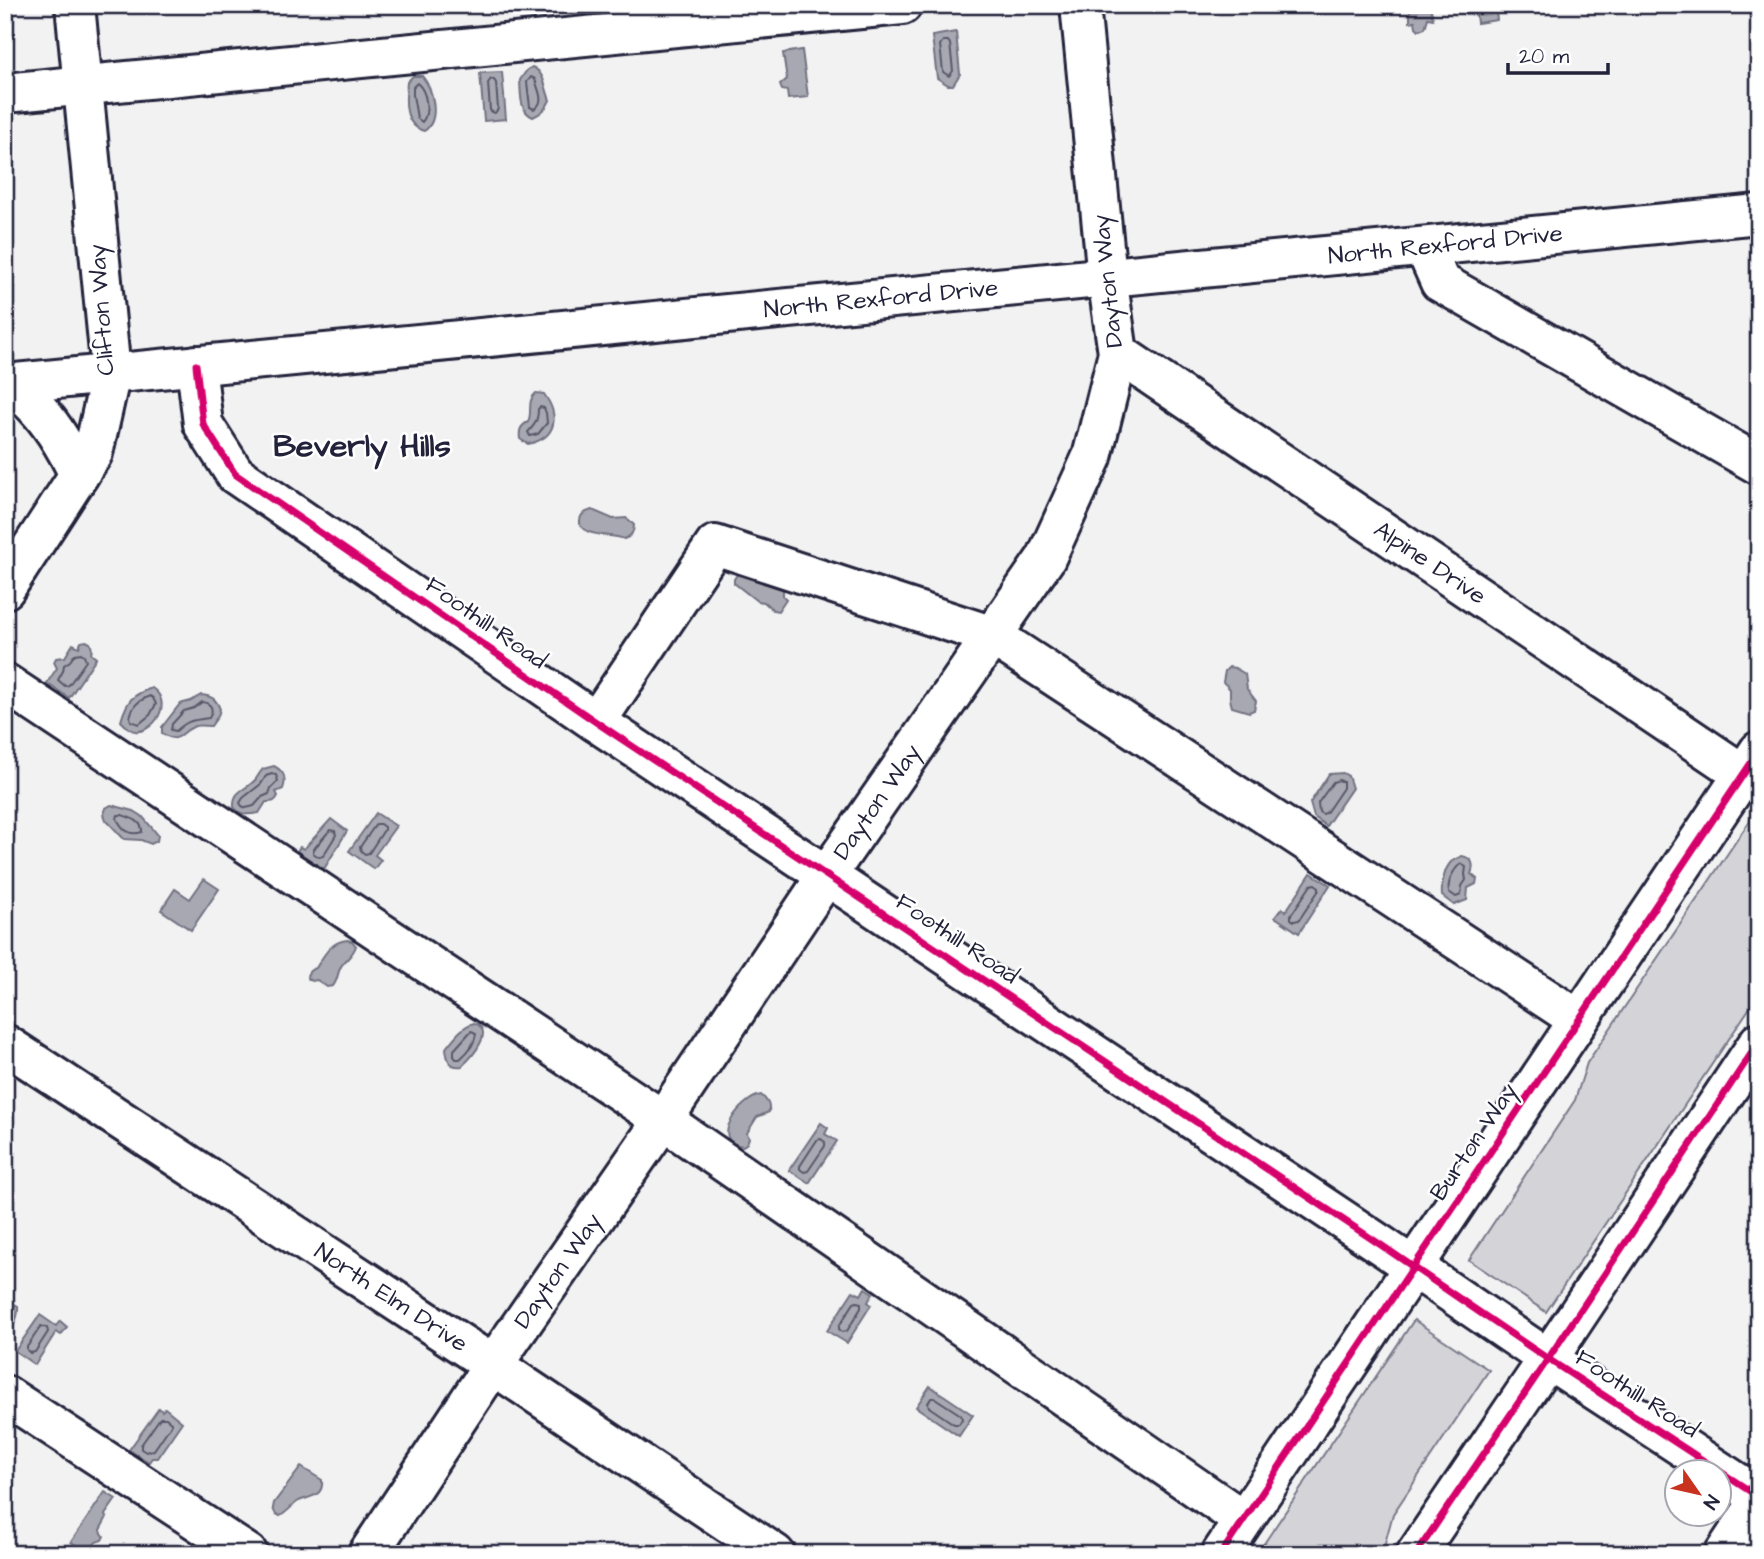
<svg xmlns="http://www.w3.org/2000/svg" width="1764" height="1559" font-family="'Architects Daughter',sans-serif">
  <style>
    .green { fill: #d3d3d8; stroke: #7a7a8a; stroke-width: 2 }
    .water { fill: #a8a8b2; stroke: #727282; stroke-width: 2 }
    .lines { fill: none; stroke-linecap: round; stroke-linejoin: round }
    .shore { stroke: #58586b; stroke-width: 2 }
    .minor-casing { stroke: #22223b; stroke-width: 44 }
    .major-casing { stroke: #22223b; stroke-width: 44 }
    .minor { stroke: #fff; stroke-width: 38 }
    .major { stroke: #fff; stroke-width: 38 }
    .cycleway-casing { stroke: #fff; stroke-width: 11 }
    .cycleway { stroke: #d6006c; stroke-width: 7 }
    .labels { text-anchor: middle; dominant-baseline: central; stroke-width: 5; stroke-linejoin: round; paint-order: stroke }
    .street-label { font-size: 24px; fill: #22223b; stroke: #fff }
    .district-label { font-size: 32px; font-weight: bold; fill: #22223b; stroke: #fff }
  </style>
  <rect width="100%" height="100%" fill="#f2f2f3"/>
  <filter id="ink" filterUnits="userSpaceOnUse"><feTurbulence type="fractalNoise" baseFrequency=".0143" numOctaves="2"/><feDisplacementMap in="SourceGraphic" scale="14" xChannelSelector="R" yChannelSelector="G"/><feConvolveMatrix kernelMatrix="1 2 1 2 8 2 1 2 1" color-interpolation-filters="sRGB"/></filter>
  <g filter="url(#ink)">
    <g class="green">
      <polygon points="1759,807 1759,994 1546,1312 1469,1260 1575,1100 1587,1063"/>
      <polygon points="1414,1320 1489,1370 1393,1514 1382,1554 1257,1554"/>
    </g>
    <g class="water">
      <polygon points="1410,5 1430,5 1433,19 1428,18 1425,28 1419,30 1416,27 1415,21 1410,22"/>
      <polygon points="1475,5 1495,5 1497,20 1477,23"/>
      <polygon points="956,32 960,74 953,85 948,85 937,78 932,36"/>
      <polygon points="802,50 808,97 788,99 787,91 782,90 780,85 787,79 783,53"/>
      <path d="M532,67C545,72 545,89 550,100C546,109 542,113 533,117C519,111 521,94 520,80L527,70Z"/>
      <polygon points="502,72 506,119 484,121 480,73"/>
      <path d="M413,76H422C433,89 441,120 424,131C403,125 405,100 407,82Z"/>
      <path d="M536,393L544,394C560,416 557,438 528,444L520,439C519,431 520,426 528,422C533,412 526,401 536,393Z"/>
      <path d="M592,510L613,519L626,518L634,525C634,533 631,537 624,539C612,534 577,537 580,520C581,513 586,512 592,510Z"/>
      <polygon points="741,569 768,584 774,582 783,588 783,596 786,599 778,611 773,610 764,602 757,601 734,583 734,579"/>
      <polygon points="86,641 90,643 92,649 91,654 96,658 69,698 47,683 57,668 54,662 56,658 65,657 73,644 79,647 81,642"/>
      <polygon points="1229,667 1235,668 1245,674 1247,689 1256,701 1254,710 1249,712 1232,707 1230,699 1230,689 1223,682 1225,671"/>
      <path d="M152,688C175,703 152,734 135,731C129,730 125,725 121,721C127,700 132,695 152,688Z"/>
      <path d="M201,695C212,696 216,699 220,709L218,716L211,726C205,726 198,724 193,727C179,733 180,745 162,733V727L180,704L191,701Z"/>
      <path d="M274,766C284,771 287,778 283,789L276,792L278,796C275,802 273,802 266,802L259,813C248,815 241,816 234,807C233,789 246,791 256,779C258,776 260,772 263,769Z"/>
      <polygon points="1343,773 1348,776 1352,788 1326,826 1314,817 1310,803 1329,774"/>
      <polygon points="111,805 134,811 142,816 158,835 157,841 151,844 141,840 124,839 106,820 104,814 106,808"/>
      <polygon points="376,813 396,826 375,855 381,860 374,869 349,851"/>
      <polygon points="331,819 347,831 324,869 297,851 300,847 304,849"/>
      <path d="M1462,856C1472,858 1475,864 1471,874L1477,879L1476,884L1468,888L1467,900L1454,905L1442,896C1441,886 1444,869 1451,862C1454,859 1458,858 1462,856Z"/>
      <polygon points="1311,873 1330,885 1299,933 1275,917 1282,908 1286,911"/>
      <polygon points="204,879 219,889 191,930 161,910 175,889 190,899"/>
      <path d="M347,940L352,941L356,946C353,955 348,957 342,965C337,971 339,979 333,986L327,987L317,980L312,981L307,978C307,972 310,970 316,968C324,955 330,942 347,940Z"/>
      <path d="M474,1023C496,1030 472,1057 462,1066C449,1068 447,1059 446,1048C454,1038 462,1026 474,1023Z"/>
      <path d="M761,1095C767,1100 770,1104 769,1112L757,1117L747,1133L749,1138L747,1143L743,1146C707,1142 741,1098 761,1095Z"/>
      <polygon points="821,1123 828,1128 825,1134 837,1141 809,1183 789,1170"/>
      <polygon points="865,1288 873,1293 868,1302 871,1305 847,1343 827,1331 853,1291 861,1295"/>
      <path d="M5,1303H12L18,1306C19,1318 13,1328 5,1337Z"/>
      <polygon points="40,1315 56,1326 60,1321 67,1327 61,1335 56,1332 35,1365 15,1351"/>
      <polygon points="930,1386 973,1415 959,1436 916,1407"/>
      <polygon points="159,1408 162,1411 165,1408 182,1422 157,1458 152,1458 149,1462 129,1450"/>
      <path d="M301,1467L322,1480C324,1497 310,1496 299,1501C292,1505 288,1512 280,1516L275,1513L273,1508L274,1503Z"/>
      <polygon points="105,1492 116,1499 105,1515 107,1517 100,1530 104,1536 102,1540 96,1542 88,1553 71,1542"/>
    </g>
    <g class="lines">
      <g class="shore">
        <polygon points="943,41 948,41 950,44 953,71 949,76 943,72 940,45"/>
        <path d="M531,77L535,79C538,91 546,102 534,109L530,107L527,82Z"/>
        <polygon points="491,79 494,80 496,83 498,109 495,113 492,112 490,110 488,83"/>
        <path d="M417,83C427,91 430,113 422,122L417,118L413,95V87Z"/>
        <path d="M540,407L544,408L546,413L547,423L538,434L530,436L528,432C535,425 538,420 538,409Z"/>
        <polygon points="81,653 84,655 86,661 69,685 65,686 58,680 63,671 64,665 70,661 75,654"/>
        <path d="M150,696L153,698L156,704L150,715L139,724L131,721L130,717C133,705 138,701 150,696Z"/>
        <path d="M202,702C212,703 214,710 209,718C192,721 189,719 176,731L171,730L172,724L184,711L194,708Z"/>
        <polygon points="272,774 276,775 278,781 271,788 269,794 262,797 254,806 246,808 242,806 240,803 243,798 261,784 266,776"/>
        <polygon points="1339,780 1343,782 1343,788 1326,813 1322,814 1319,812 1318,803 1333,782"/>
        <path d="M122,815C131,818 143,821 142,832C129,836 123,830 117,819L118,815Z"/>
        <polygon points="376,824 380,824 384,827 384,830 369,853 365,854 361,851 360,847"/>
        <polygon points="330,830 335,831 336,835 323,856 319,857 313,853 313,850"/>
        <path d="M1461,864L1466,867L1465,874L1466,880L1462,886L1461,895L1456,897L1449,892C1447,883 1453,869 1461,864Z"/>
        <polygon points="1315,884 1319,887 1319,890 1299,920 1294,921 1291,919 1291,915 1311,885"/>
        <path d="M471,1031L474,1032L476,1034C475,1044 467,1053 460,1059H456L454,1056V1050Z"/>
        <polygon points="821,1139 825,1142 825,1146 808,1171 804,1172 800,1169 800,1166 817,1140"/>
        <polygon points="857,1302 861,1303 861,1308 847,1331 842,1332 839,1329 839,1326 854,1303"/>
        <polygon points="41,1326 47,1328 48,1332 35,1352 30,1353 27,1350 27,1347"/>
        <polygon points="931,1398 935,1398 961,1415 962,1419 959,1424 954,1424 929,1407 928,1403"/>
        <polygon points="160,1418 166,1418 171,1422 171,1425 154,1450 146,1452 141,1449 141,1445"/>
      </g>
      <defs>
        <g id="minor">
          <polyline points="5,93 902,5"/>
          <polyline points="1425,248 1440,282 1759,465"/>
          <path id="s1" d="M1118,353L1743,774"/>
          <polyline points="196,365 203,424 235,474 596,722 1381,1245 1548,1359 1759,1497"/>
          <path id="s2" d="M5,384C590,325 1175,273 1759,214"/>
          <path d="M5,385C13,390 22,394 29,400C51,421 66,447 79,475"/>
          <polyline points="5,589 93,453 111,373 75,5"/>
          <polyline points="5,683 663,1120 1243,1520"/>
          <polyline points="596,722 715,545 993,636 1579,1020"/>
          <path id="s3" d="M5,1044L493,1365L775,1554"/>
          <polyline points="5,1395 248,1554"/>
          <path id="s4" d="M368,1554L493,1365L663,1120L827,875L1046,558L1092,457L1118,353L1107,277L1080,5"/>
          <polyline points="1724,1554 1759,1501"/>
        </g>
        <g id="major">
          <polyline points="1221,1554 1759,751"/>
          <polyline points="1416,1554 1548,1359 1759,1042"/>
        </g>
      </defs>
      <use href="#minor" class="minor-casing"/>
      <use href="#major" class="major-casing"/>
      <use href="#minor" class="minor"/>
      <use href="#major" class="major"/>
      <defs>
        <g id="cycleway">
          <polyline points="196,365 203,424 235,474 596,722 1381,1245 1548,1359 1759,1497"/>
          <polyline points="1221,1554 1759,751"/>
          <polyline points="1416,1554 1548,1359 1759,1042"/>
        </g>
      </defs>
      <use href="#cycleway" class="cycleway-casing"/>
      <use href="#cycleway" class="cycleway"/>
    </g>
  </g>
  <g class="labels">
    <g class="street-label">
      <text stroke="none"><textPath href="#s2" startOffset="1447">North Rexford Drive</textPath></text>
      <text transform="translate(1108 281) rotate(-96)">Dayton Way</text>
      <text stroke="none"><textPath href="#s2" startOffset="880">North Rexford Drive</textPath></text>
      <text transform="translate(102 310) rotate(-94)">Clifton Way</text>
      <text stroke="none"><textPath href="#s1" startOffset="376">Alpine Drive</textPath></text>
      <text transform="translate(486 623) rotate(35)">Foothill Road</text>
      <text stroke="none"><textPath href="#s4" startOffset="908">Dayton Way</textPath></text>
      <text transform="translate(957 939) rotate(34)">Foothill Road</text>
      <text transform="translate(1474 1142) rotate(-56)">Burton Way</text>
      <text stroke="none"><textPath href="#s4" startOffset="341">Dayton Way</textPath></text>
      <text stroke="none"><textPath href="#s3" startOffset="462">North Elm Drive</textPath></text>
      <text transform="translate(1637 1394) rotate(33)">Foothill Road</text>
    </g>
    <g class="district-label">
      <text x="362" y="446">Beverly Hills</text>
    </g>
  </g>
  <rect width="1764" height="1559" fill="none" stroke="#fff" stroke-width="28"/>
  <rect x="14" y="14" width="1736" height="1531" fill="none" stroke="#22223b" stroke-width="2.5" filter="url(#ink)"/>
  <g transform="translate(1698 1493) rotate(124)"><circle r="33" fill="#ffffff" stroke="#a7a7b1" stroke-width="2"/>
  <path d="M0-5L12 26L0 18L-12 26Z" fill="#c8321e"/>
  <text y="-10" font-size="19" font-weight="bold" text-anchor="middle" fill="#22223b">N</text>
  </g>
  <path d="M1508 63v10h100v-10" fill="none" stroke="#22223b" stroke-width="3.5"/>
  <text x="1519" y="63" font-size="21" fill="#22223b" stroke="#ffffff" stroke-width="5" paint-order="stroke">20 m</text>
</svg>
